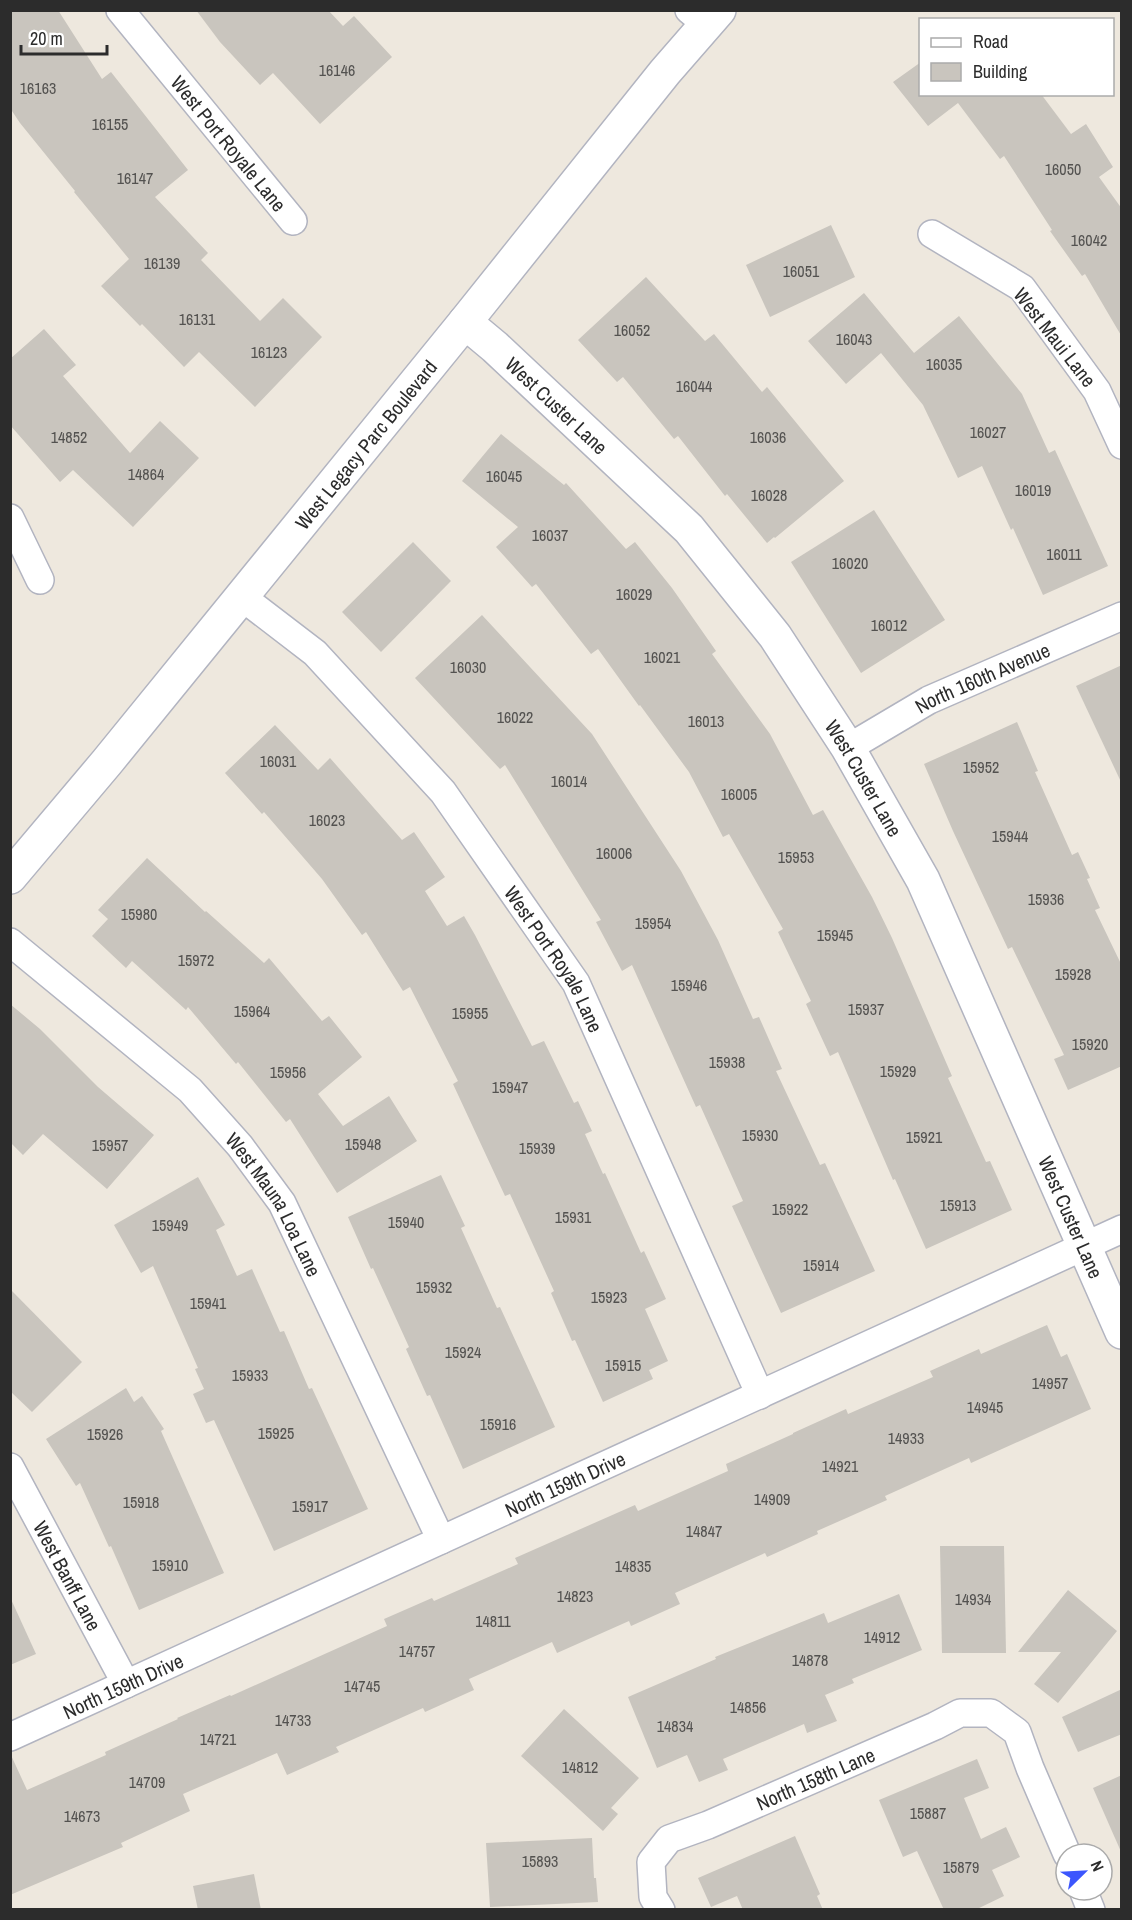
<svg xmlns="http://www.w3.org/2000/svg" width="1132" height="1920" font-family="'Archivo Narrow',sans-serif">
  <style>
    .building { fill: #c9c5be }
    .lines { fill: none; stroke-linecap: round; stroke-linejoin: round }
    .street-casing { stroke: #b2b4c0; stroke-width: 30 }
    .secondary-casing { stroke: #b2b4c0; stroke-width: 36 }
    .street { stroke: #fff; stroke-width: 27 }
    .secondary { stroke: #fff; stroke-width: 33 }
    .labels { text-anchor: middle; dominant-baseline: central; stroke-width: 4.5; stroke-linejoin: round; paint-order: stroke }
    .number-label { font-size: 16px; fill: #535250 }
    .street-label { font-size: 20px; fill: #2c2c2c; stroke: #fff }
  </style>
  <rect width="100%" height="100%" fill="#eee8de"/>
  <g class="building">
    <polygon points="10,10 58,10 102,79 111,72 188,170 155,197 208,253 201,260 260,321 283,298 322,337 255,407 199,352 184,367 142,324 140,326 101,286 129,259 74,192 75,191 20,123 10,108"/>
    <polygon points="196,10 328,10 343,26 354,16 392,57 320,124 273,73 260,85 220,42"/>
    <polygon points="921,62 921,94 1041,94 1071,134 1086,124 1113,167 1099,177 1122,209 1122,337 1085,274 1082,276 1050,231 1052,230 1004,156 1000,159 958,103 928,126 893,82"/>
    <polygon points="831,225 855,277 770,317 746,265"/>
    <polygon points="646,277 705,341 714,334 762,392 767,387 844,481 775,538 774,537 767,543 727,494 725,496 678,436 674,439 623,377 617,382 578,340"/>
    <polygon points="864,293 914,353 959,316 1022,394 1049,453 1055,450 1108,566 1043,595 1013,528 1011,530 982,466 958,478 923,405 881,353 846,384 808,341"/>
    <polygon points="44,329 76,365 63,376 130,453 160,421 199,458 133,527 73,470 60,482 10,425 10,359"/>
    <polygon points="501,434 564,485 566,483 626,549 635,542 672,588 716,651 712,654 770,734 813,815 823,810 872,897 892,938 952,1076 948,1078 986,1162 990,1161 1012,1210 926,1249 895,1179 893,1180 838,1052 830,1056 806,1004 811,1001 778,932 783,929 729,834 723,837 689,772 640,705 639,706 598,649 591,654 536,584 532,587 496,547 518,527 462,481"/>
    <polygon points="874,510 945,620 861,673 791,562"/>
    <polygon points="413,542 451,581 381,652 342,612"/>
    <polygon points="482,615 592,734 681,871 718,940 753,1019 759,1017 782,1069 776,1071 820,1165 825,1163 875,1271 781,1313 732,1206 743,1201 700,1105 696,1107 632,965 622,971 596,922 601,920 505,765 500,769 415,678"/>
    <polygon points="1122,665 1122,784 1076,686"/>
    <polygon points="1017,722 1038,771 1035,772 1072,855 1078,852 1090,878 1087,879 1100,908 1095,910 1122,966 1122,1066 1068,1090 1054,1059 1064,1055 1012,947 1008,949 953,831 924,764"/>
    <polygon points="275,725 318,770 330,758 402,840 414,832 445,877 425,891 447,926 464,916 475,935 532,1046 544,1041 574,1103 578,1101 592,1131 585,1134 603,1174 605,1173 641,1253 644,1251 666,1299 645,1309 668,1361 649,1370 653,1379 603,1402 575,1340 572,1341 551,1293 554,1291 510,1194 505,1196 453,1084 458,1081 410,987 403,991 366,932 362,935 322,879 264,812 262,814 225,773"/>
    <polygon points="147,858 205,912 206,911 264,963 269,958 322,1021 329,1016 362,1057 318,1094 343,1126 389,1096 417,1141 337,1193 290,1119 286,1122 238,1062 236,1064 188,1007 186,1010 132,961 126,968 92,936 108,919 98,910"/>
    <polygon points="10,1004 40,1029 98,1087 154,1135 107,1189 43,1134 23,1155 10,1142"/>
    <polygon points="441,1175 465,1226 461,1228 497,1308 500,1307 555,1427 463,1469 430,1395 427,1396 406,1349 409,1347 373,1268 371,1269 348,1217"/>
    <polygon points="198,1177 225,1225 216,1230 237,1276 252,1269 280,1332 284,1331 309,1389 312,1388 368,1509 274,1551 214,1420 206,1423 193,1394 204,1389 195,1369 198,1368 153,1266 141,1273 114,1225"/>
    <polygon points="10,1289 82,1362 32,1412 10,1391"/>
    <polygon points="1047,1325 1061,1357 1067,1354 1091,1409 971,1463 969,1458 885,1496 887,1500 817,1531 818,1534 767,1557 765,1553 675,1593 680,1604 631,1626 629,1621 557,1653 552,1642 469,1679 474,1690 425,1712 423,1708 336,1747 339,1752 287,1775 277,1753 183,1794 190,1811 121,1843 123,1847 10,1895 10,1753 27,1790 106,1755 105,1752 178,1719 177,1718 230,1695 231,1696 387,1626 384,1619 432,1598 434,1601 518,1564 515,1558 635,1505 638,1511 728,1471 726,1464 793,1434 793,1433 846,1409 848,1414 933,1377 930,1371 979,1349 981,1354"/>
    <polygon points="126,1388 134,1402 142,1396 164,1429 161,1431 224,1573 139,1610 111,1546 109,1547 80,1483 76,1486 46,1439"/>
    <polygon points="940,1546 1004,1546 1006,1653 942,1653"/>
    <polygon points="1068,1590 1117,1631 1058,1703 1034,1684 1061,1652 1018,1652"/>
    <polygon points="899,1594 922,1650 852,1679 854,1683 825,1695 837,1721 807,1733 804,1724 723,1759 728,1770 699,1782 687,1755 657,1768 628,1697 716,1659 715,1657 824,1613 828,1623"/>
    <polygon points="10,1597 36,1654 10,1665"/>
    <polygon points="1122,1689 1122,1734 1078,1752 1062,1717"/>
    <polygon points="564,1709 639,1778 611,1808 618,1814 603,1831 521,1756"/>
    <polygon points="977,1759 989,1788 964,1798 981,1839 1006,1827 1020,1857 992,1870 1004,1896 975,1910 944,1910 917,1851 903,1857 879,1800"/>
    <polygon points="1122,1775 1122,1854 1093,1788"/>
    <polygon points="795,1836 820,1894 817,1896 823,1910 743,1910 737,1896 711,1907 698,1878"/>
    <polygon points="592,1838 594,1878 596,1878 598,1902 490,1907 486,1843"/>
    <polygon points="254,1874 261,1910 198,1910 193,1886"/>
  </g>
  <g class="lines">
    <defs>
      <g id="street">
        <path id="s1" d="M120,10L293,221"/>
        <polyline points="689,10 707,25"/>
        <polyline points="932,234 1022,288 1097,391 1122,445"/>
        <polyline points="10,518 40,580"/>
        <path id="s2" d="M242,597L315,653L443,792L576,983L760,1395"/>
        <path id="s3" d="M848,748L929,700L1122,616"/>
        <path id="s4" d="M10,942L190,1090L240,1146L282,1203L441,1540"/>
        <path id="s5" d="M10,1467L126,1684"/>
        <path id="s6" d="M10,1737L1122,1229"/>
        <polyline points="1083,1890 1091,1910"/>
        <path id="s7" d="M661,1910L653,1897L651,1862L669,1839L708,1825L935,1726L960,1713H991L1017,1732L1030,1768L1067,1854"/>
      </g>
      <g id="secondary">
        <path id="s8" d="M465,322L495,347L689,529L775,636L848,748L923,880L1122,1332"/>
        <path id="s9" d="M10,877L107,762L465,322L665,72L719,10"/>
      </g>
    </defs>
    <use href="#street" class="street-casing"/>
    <use href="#secondary" class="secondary-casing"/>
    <use href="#street" class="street"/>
    <use href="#secondary" class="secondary"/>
  </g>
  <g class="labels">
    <g class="number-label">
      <text x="337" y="70">16146</text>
      <text x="38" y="88">16163</text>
      <text x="110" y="124">16155</text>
      <text x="1063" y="169">16050</text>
      <text x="135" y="178">16147</text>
      <text x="1089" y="240">16042</text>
      <text x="162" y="263">16139</text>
      <text x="801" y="271">16051</text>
      <text x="197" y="319">16131</text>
      <text x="632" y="330">16052</text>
      <text x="854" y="339">16043</text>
      <text x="269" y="352">16123</text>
      <text x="944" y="364">16035</text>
      <text x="694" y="386">16044</text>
      <text x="988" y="432">16027</text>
      <text x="69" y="437">14852</text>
      <text x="768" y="437">16036</text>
      <text x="146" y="474">14864</text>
      <text x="504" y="476">16045</text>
      <text x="1033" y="490">16019</text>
      <text x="769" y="495">16028</text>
      <text x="550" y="535">16037</text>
      <text x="1064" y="554">16011</text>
      <text x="850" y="563">16020</text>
      <text x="634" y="594">16029</text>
      <text x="889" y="625">16012</text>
      <text x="662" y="657">16021</text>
      <text x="468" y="667">16030</text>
      <text x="515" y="717">16022</text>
      <text x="706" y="721">16013</text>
      <text x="278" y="761">16031</text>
      <text x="981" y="767">15952</text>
      <text x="569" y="781">16014</text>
      <text x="739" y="794">16005</text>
      <text x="327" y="820">16023</text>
      <text x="1010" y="836">15944</text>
      <text x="614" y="853">16006</text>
      <text x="796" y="857">15953</text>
      <text x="1046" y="899">15936</text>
      <text x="139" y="914">15980</text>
      <text x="653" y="923">15954</text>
      <text x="835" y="935">15945</text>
      <text x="196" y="960">15972</text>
      <text x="1073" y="974">15928</text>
      <text x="689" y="985">15946</text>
      <text x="866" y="1009">15937</text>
      <text x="252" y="1011">15964</text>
      <text x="470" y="1013">15955</text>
      <text x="1090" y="1044">15920</text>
      <text x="727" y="1062">15938</text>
      <text x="898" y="1071">15929</text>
      <text x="288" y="1072">15956</text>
      <text x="510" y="1087">15947</text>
      <text x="760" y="1135">15930</text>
      <text x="924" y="1137">15921</text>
      <text x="363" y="1144">15948</text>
      <text x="110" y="1145">15957</text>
      <text x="537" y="1148">15939</text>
      <text x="958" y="1205">15913</text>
      <text x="790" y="1209">15922</text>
      <text x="573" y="1217">15931</text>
      <text x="406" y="1222">15940</text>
      <text x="170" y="1225">15949</text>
      <text x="821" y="1265">15914</text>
      <text x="434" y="1287">15932</text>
      <text x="609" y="1297">15923</text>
      <text x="208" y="1303">15941</text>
      <text x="463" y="1352">15924</text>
      <text x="623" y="1365">15915</text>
      <text x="250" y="1375">15933</text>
      <text x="1050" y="1383">14957</text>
      <text x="985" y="1407">14945</text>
      <text x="498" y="1424">15916</text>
      <text x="276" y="1433">15925</text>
      <text x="105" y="1434">15926</text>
      <text x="906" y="1438">14933</text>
      <text x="840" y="1466">14921</text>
      <text x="772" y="1499">14909</text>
      <text x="141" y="1502">15918</text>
      <text x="310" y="1506">15917</text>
      <text x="704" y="1531">14847</text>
      <text x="170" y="1565">15910</text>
      <text x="633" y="1566">14835</text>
      <text x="575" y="1596">14823</text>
      <text x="973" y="1599">14934</text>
      <text x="493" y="1621">14811</text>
      <text x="882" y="1637">14912</text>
      <text x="417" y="1651">14757</text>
      <text x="810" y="1660">14878</text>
      <text x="362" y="1686">14745</text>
      <text x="748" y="1707">14856</text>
      <text x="293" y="1720">14733</text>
      <text x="675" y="1726">14834</text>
      <text x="218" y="1739">14721</text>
      <text x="580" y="1767">14812</text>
      <text x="147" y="1782">14709</text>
      <text x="928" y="1813">15887</text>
      <text x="82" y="1816">14673</text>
      <text x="540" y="1861">15893</text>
      <text x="961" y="1867">15879</text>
    </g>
    <g class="street-label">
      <text stroke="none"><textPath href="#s1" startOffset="172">West Port Royale Lane</textPath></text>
      <text transform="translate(1055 337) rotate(52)">West Maui Lane</text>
      <text stroke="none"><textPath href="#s8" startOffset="124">West Custer Lane</textPath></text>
      <text stroke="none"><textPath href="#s9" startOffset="560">West Legacy Parc Boulevard</textPath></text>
      <text stroke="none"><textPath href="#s3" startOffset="152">North 160th Avenue</textPath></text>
      <text stroke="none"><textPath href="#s8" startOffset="610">West Custer Lane</textPath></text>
      <text stroke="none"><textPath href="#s2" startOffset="482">West Port Royale Lane</textPath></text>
      <text stroke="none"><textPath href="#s4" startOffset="376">West Mauna Loa Lane</textPath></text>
      <text stroke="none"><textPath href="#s8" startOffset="1096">West Custer Lane</textPath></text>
      <text stroke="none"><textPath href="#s6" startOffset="610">North 159th Drive</textPath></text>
      <text stroke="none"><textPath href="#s5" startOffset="123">West Banff Lane</textPath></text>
      <text stroke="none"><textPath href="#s6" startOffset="124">North 159th Drive</textPath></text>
      <text stroke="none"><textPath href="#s7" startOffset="238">North 158th Lane</textPath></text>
    </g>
  </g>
  <rect width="1132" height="1920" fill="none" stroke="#2c2c2c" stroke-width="24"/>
  <rect x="919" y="18" width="195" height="78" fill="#ffffff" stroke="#ababab" stroke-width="1.5"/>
  <rect x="931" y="38" width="30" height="9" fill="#ffffff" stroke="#ababab" stroke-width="1.5"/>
  <text x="973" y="48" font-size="18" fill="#2c2c2c">Road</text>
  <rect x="931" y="63" width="30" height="18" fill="#c9c5be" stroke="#ababab" stroke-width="1.5"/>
  <text x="973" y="78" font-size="18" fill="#2c2c2c">Building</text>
  <g transform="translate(1084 1872) rotate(66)"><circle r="28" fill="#ffffff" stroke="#ababab" stroke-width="1.5"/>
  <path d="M0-4.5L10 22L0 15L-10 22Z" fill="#3c56fd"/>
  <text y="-9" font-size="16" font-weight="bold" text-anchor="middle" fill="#2c2c2c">N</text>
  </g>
  <path d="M21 45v9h86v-9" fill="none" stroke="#2c2c2c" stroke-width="3"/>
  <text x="30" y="45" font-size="18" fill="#2c2c2c" stroke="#ffffff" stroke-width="4.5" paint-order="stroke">20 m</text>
</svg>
